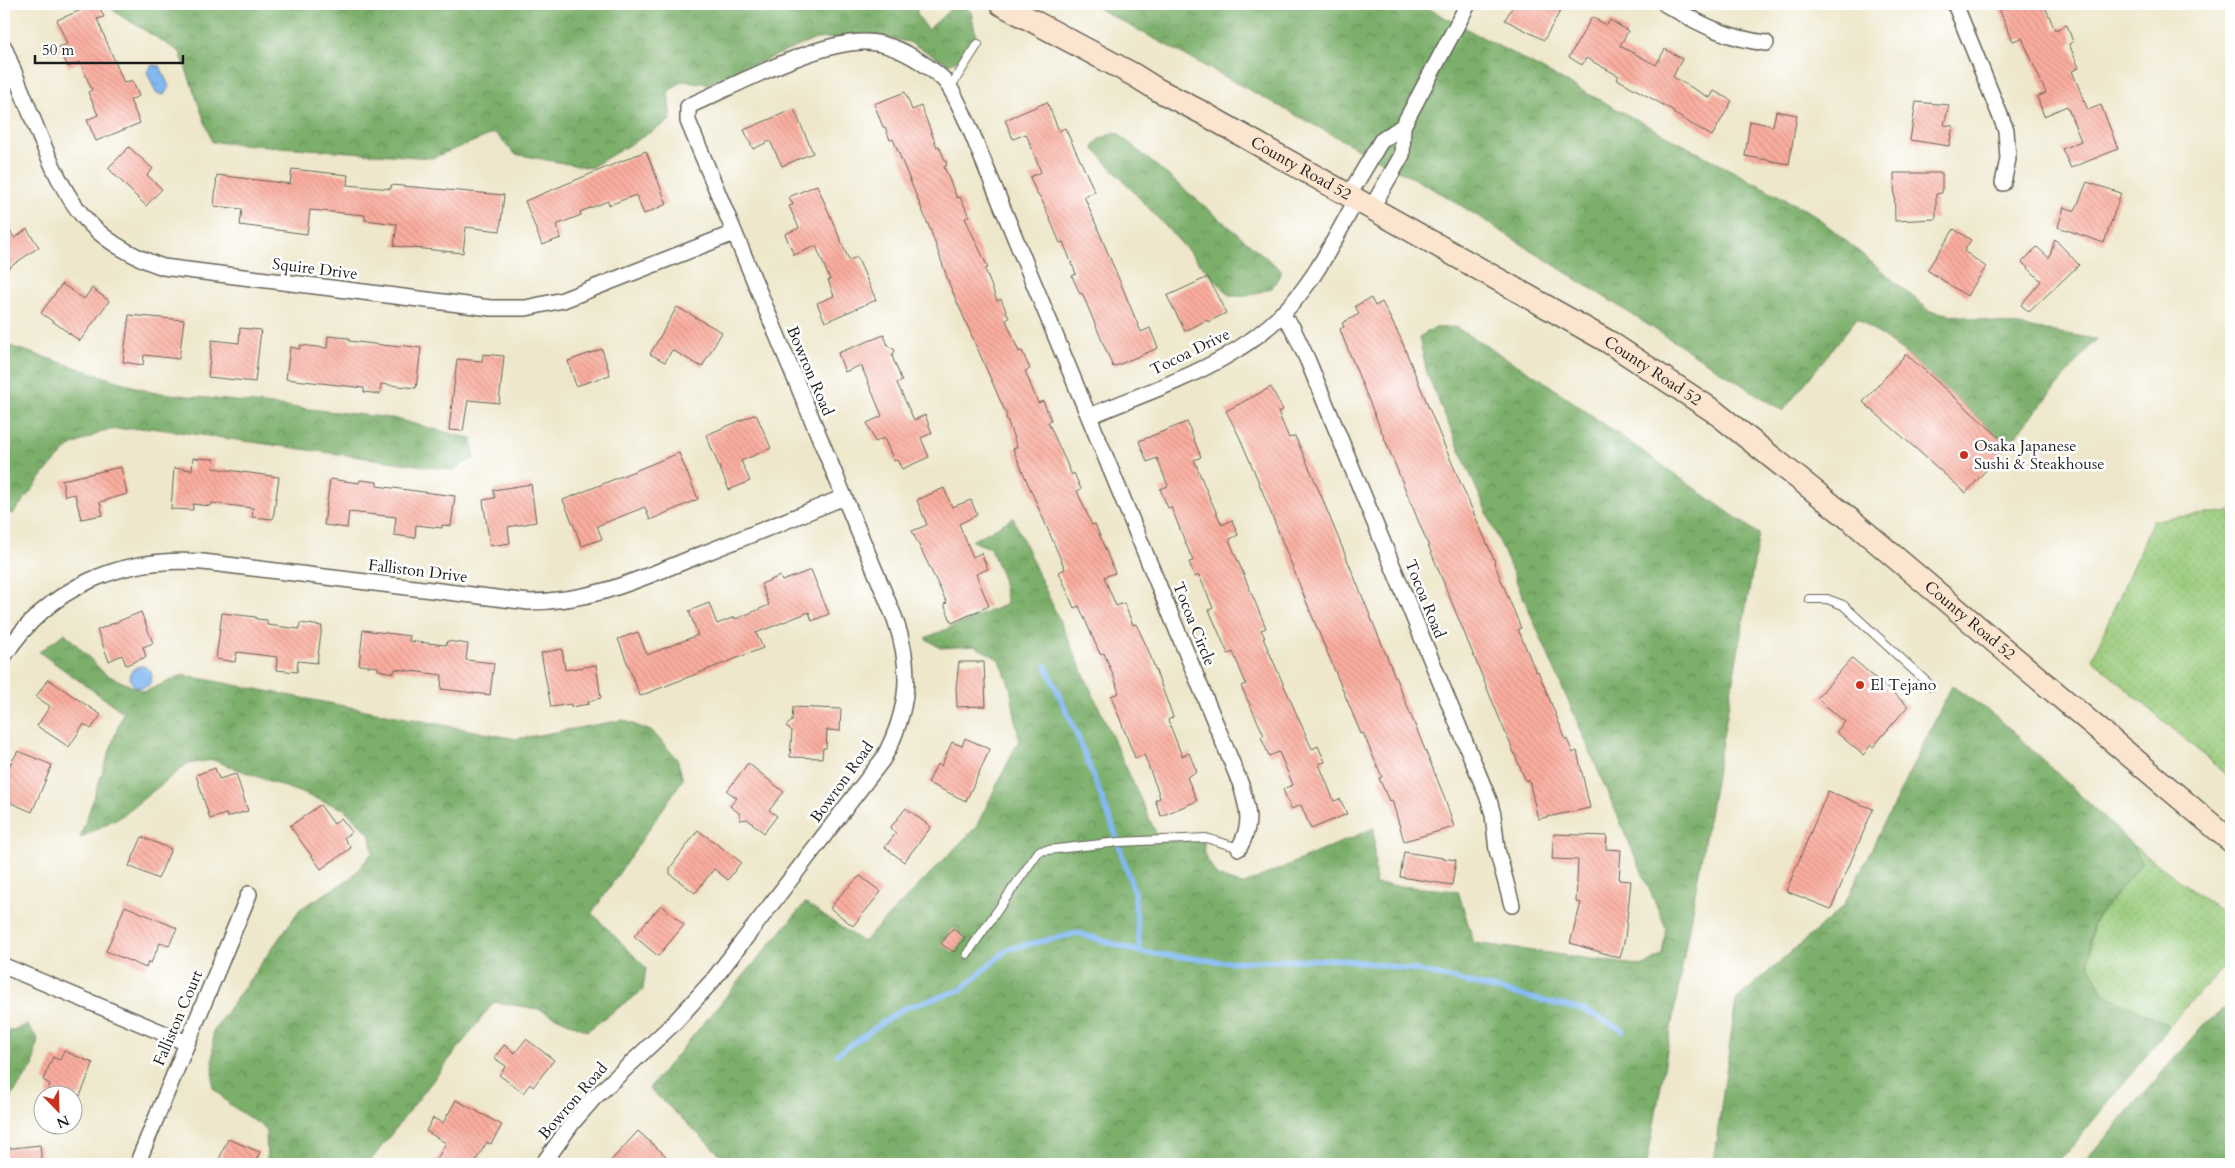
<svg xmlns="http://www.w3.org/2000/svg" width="2235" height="1168" font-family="Cardo,serif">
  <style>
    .grass { fill: url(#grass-dots); stroke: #5b744c }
    .forest { fill: url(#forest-crowns); stroke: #4c6644 }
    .water { fill: url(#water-ripples); stroke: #4f6a87 }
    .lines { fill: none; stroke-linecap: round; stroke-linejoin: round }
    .stream { stroke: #82b9f2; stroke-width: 5.5 }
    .building { fill: url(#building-back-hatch) }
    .service-casing { stroke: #666359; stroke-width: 10 }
    .minor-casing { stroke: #666359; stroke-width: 18 }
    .secondary-casing { stroke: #666359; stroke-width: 25 }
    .service { stroke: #fff; stroke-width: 8 }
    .minor { stroke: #fff; stroke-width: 15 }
    .secondary { stroke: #fce5cf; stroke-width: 22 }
    .poi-dot { fill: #c8321e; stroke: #fff; stroke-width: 2 }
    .labels { text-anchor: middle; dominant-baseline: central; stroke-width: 5; stroke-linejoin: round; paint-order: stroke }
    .street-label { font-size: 16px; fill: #1c1c1c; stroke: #fff }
    .poi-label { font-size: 16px; fill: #1c1c1c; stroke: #fff; text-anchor: start }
  </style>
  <defs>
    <pattern id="grass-dots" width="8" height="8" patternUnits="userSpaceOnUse" patternTransform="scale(1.25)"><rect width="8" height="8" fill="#9acb7b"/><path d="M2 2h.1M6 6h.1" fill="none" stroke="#84ae6a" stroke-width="1.8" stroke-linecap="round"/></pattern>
    <pattern id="forest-crowns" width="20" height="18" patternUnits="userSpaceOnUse" patternTransform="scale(1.25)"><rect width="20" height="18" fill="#7baf6b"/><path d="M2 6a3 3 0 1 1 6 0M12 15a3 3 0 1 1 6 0" fill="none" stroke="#648e57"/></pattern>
    <pattern id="water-ripples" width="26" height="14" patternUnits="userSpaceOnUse" patternTransform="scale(1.25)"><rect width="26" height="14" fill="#82b9f2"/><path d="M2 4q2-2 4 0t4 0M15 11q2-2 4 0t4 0" fill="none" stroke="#709ecf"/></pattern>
    <pattern id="building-back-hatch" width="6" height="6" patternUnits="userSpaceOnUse" patternTransform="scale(1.25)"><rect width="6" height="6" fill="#faad9f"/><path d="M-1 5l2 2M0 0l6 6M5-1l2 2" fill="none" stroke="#d69488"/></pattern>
  </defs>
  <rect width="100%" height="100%" fill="#fff"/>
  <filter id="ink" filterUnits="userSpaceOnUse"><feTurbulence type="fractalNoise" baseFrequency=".02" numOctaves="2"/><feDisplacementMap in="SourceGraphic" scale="10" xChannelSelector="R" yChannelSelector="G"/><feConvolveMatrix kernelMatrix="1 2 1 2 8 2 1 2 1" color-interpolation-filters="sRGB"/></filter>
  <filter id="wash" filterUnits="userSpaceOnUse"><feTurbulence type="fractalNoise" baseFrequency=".0096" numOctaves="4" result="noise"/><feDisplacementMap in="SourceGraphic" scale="20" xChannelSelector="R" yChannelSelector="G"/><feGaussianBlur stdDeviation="1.12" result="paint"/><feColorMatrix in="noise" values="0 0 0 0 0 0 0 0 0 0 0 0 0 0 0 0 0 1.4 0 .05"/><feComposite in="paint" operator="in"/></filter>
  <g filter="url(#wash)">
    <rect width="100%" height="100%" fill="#eee7cb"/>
    <g class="grass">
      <polygon points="2231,511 2231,779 2092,659 2153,520"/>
      <polygon points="2131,844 2231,919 2231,959 2168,1026 2103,993 2088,964 2092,924 2141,863"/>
    </g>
    <g class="forest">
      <polygon points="106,4 915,4 918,16 928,30 956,4 961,4 971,12 976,35 963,57 949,64 909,42 877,36 816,39 707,84 682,81 668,92 671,120 590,168 515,154 495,133 432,158 212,142 180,52 118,14"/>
      <polygon points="1090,4 1420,4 1815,215 1930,311 2096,339 2008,445 1906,354 1857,318 1783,411 1446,196"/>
      <polygon points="1116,132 1282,271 1272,288 1247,296 1230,296 1093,148 1099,139"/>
      <polygon points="1455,327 1542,380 1759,534 1647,1164 730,1164 649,1088 805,903 863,942 976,827 1019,740 1010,687 1000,660 975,646 940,648 925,638 1007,604 1001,573 990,548 972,541 1013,518 1160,842 1204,839 1204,854 1217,876 1242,885 1374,828 1375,884 1458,891 1474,943 1644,966 1662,955 1666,928 1427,374 1419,337 1434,328"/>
      <polygon points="4,344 151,392 392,418 472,439 474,458 453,470 151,428 106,430 69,447 47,470 13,514 4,512"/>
      <polygon points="65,633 105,674 144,692 183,675 516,739 623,720 653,732 677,759 683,779 592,913 646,968 643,990 587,1031 538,1009 494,1002 368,1164 267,1164 266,1129 229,1104 213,1088 213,1031 300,909 351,878 373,852 369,833 344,809 213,760 187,764 123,815 80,838 123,712 39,652"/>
      <polygon points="1952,686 1996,716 2130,842 2142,863 2092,924 2089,964 2103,993 2170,1026 2071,1148 2053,1164 1713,1164 1736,1000 1843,907"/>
      <polygon points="2231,1004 2231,1164 2083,1164 2203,1025"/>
      <polygon points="27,1025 38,1039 33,1066 4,1107 4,1033"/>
    </g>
    <g class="water">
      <polygon points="152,65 160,66 169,87 164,95 156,93 147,72"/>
      <circle cx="141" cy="677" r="11"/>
    </g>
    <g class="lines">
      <g class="stream">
        <polyline points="1046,666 1078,737 1113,827 1134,892 1140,952"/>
        <polyline points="837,1054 904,1008 961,990 1008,949 1078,933 1140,952 1223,962 1339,959 1416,970 1586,1011 1623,1030"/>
      </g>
    </g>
    <g id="blocks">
      <g class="building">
        <polygon points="96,4 98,4 104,17 97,19 124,83 132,80 139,96 130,100 140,123 96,141 87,120 98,115 88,92 92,90 80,62 68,67 59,47 67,44 57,20"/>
        <polygon points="1514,4 1564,4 1544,40 1505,20"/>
        <polygon points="1997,4 2044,4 2055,30 2067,25 2073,42 2069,44 2079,68 2072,71 2088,110 2101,105 2118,149 2071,168 2062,149 2081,141 2067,106 2044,116 2037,97 2046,93 2022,38 2013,41"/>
        <polygon points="1592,17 1607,25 1610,20 1628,31 1620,46 1656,65 1665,49 1682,59 1673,77 1710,98 1714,91 1732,101 1712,136 1673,113 1674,111 1617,79 1619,76 1586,58 1582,65 1569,57"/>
        <polygon points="905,92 912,110 921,106 937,147 939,146 947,165 944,167 957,198 960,197 969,216 965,218 988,268 985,269 997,301 1001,299 1009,318 1006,320 1019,352 1022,351 1030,369 1025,371 1038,403 1043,401 1051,420 1048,422 1072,475 1074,473 1081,489 1077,491 1092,525 1095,524 1115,573 1104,577 1116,606 1124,603 1133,625 1136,624 1147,647 1173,717 1168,720 1182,756 1189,753 1197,772 1187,777 1197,801 1161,816 1155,800 1160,798 1158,791 1144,755 1135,758 1111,696 1119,693 1116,685 1117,685 1104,653 1100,654 1079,606 1074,608 1059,572 1065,569 1013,449 1017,447 1006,417 1007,416 950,286 932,234 893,139 890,140 885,127 883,127 874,104"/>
        <polygon points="1047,102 1059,131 1065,128 1095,192 1084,196 1141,332 1150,328 1158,348 1113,367 1082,293 1080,294 1072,276 1076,274 1063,242 1060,243 1040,196 1038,196 1030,177 1041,172 1026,134 1013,139 1005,120"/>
        <polygon points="1916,102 1949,105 1944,125 1953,126 1949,146 1910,140"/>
        <polygon points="794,109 813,153 782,166 770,141 753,149 744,130"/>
        <polygon points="1776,111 1797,115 1789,164 1745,156 1750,121 1773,126"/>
        <polygon points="129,147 153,169 147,175 162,189 146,206 108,168"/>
        <polygon points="646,151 667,204 644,214 636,195 609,205 608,201 580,212 581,215 556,225 561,238 542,245 525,201"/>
        <polygon points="292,169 348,175 347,185 391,189 391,185 504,195 500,231 466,227 463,253 394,246 397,224 365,220 365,215 310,210 307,234 240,225 242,209 214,206 217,175 290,184"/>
        <polygon points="1894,173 1942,173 1942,193 1936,194 1936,219 1895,221"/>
        <polygon points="2087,182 2121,193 2104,243 2058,227 2064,207 2075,211"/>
        <polygon points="817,185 849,260 857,257 876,300 825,322 817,303 834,296 828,280 830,280 816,246 794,255 785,234 799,228 789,206 793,205 789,197"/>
        <polygon points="4,222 15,238 27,229 39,247 4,271"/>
        <polygon points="1954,229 1971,240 1964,251 1986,267 1967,296 1927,270"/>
        <polygon points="2055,239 2079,265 2029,312 2021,305 2041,281 2022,262 2037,247 2049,258"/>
        <polygon points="1208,277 1226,313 1208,322 1207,320 1185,331 1167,296"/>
        <polygon points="62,284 84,299 92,288 109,301 80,341 41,313"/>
        <polygon points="1371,298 1375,306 1382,302 1400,337 1442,440 1495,562 1494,563 1521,628 1518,629 1536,672 1538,671 1566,740 1567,739 1573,753 1577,751 1590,808 1538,819 1529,780 1526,781 1498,715 1342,335 1340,329 1344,327 1342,323 1359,314 1355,306"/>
        <polygon points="677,307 722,332 702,367 672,350 665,362 650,354"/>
        <polygon points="129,315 184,320 179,359 144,355 143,365 123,362"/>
        <polygon points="240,328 261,330 255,382 208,377 212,340 239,343"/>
        <polygon points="884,335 888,346 895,350 892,356 902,381 897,383 914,420 925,415 932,433 921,438 929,457 902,469 897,460 894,461 884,438 875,442 867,423 882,416 861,365 845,372 838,353"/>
        <polygon points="328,336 349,338 349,341 399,347 400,345 421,348 416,388 381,384 380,394 364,392 364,388 286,379 290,347 300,349 300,345 327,348"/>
        <polygon points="602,349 610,375 576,386 568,361"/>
        <polygon points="483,354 504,356 499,403 468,400 463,431 449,430 457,359 482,361"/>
        <polygon points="1906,354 2008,445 1966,493 1863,402"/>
        <polygon points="1271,387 1283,410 1278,412 1289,438 1295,436 1315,481 1444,796 1454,827 1404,841 1392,800 1389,801 1379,778 1382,777 1363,733 1361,734 1310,611 1257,478 1239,436 1226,411"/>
        <polygon points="756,414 771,448 741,461 750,481 729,490 706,435"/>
        <polygon points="1187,422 1201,457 1194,460 1208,494 1222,525 1232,520 1238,535 1230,539 1230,542 1266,628 1261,630 1265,638 1263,638 1312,749 1318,746 1325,762 1319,764 1334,801 1340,799 1347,814 1311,829 1301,805 1291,809 1283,789 1293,785 1279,752 1269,756 1261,737 1264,735 1241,686 1246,684 1233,652 1228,654 1209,610 1213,608 1199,575 1195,577 1189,562 1193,561 1171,507 1168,508 1160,489 1168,486 1157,458 1147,462 1139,441"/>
        <polygon points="679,453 698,499 650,520 645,507 597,526 602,539 582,546 563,500"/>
        <polygon points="193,458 214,459 213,468 279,477 273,519 252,517 253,508 211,503 210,506 193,504 193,510 171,509 174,468 192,470"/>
        <polygon points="121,467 127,494 100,502 103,515 81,519 75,494 65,496 62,480"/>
        <polygon points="330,479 359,483 360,480 377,482 377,486 455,496 451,526 442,525 442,528 416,525 415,538 394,535 396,517 349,512 347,528 324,525"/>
        <polygon points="531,484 536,522 508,527 510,543 490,546 483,500 495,498 493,490"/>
        <polygon points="944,488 952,507 971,500 977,515 959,524 973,557 981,553 988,569 976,574 989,606 952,623 944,604 947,603 912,531 927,525 917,500"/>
        <polygon points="811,570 829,614 812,621 809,612 756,633 763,648 640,696 618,639 638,632 647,655 698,635 689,611 709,603 717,624 735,617 736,619 769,605 761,584 780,576 782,581"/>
        <polygon points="141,612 153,643 143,647 146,657 126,665 122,655 109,661 97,630"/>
        <polygon points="222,613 256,617 256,619 267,620 267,625 299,629 300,623 322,626 317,663 298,661 297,672 276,670 277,657 237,652 235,662 216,659"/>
        <polygon points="363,630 410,636 409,641 446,645 447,641 468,644 466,660 494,663 490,695 441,689 442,675 395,669 394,673 378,670 378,667 359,665"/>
        <polygon points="562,649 565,670 596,665 601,698 588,701 589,704 571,707 571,704 551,707 541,653"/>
        <polygon points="1852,658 1908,706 1873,747 1871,745 1863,755 1836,732 1845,722 1817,698"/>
        <polygon points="959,662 984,662 986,706 957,707 956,687"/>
        <polygon points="48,679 101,715 91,729 84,724 69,747 37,726 50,706 36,697"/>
        <polygon points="793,707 841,709 840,731 827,730 826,748 823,748 822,758 790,757 792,731 786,726 792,721"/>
        <polygon points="965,738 990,749 966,801 928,783 937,764 941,766 952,742 962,746"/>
        <polygon points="18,751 52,765 32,812 4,800 4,775"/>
        <polygon points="748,763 784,792 769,810 777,816 764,833 747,819 740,820 740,814 730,806 737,798 727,791"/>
        <polygon points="215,768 219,779 236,774 248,811 227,817 226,814 210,819 196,775"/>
        <polygon points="1828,791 1873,809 1831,909 1786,891"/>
        <polygon points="320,805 334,824 341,818 352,832 344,838 351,848 321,869 290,826"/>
        <polygon points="906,808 931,827 904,862 885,847 896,833 890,828"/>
        <polygon points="698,830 741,862 728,880 714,869 695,893 670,874 670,868"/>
        <polygon points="1554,834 1607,836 1606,849 1621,850 1619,880 1631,881 1625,938 1620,958 1570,943 1581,903 1576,902 1578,860 1552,859"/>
        <polygon points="142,837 171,849 158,879 129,866"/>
        <polygon points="1404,852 1456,860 1452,885 1400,877"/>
        <polygon points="860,876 881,892 853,926 830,908 843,892"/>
        <polygon points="661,905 684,925 658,956 634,936"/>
        <polygon points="125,906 177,928 169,946 160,943 151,963 148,962 146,968 106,951"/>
        <polygon points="953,928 965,938 954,952 941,944"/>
        <polygon points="526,1039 554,1060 533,1087 530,1084 523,1093 499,1075 506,1066 494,1058 504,1045 515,1053"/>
        <polygon points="64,1051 93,1063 90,1072 80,1096 46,1096 50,1084 43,1080 53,1057 60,1060"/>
        <polygon points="456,1100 502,1125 491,1144 487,1142 474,1164 434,1164 446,1143 426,1131 433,1118 443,1123"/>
        <polygon points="638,1131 666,1156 659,1164 608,1164"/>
        <polygon points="228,1139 260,1152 254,1164 217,1164"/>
        <polygon points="40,1145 42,1164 6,1164 4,1149"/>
      </g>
    </g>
  </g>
  <g filter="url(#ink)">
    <use href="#blocks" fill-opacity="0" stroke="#666359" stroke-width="1"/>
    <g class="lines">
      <defs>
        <g id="service">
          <polyline points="950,88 978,44"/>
          <polyline points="1809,599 1827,599 1843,605 1931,686"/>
          <polyline points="967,954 1039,851 1119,842 1206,838 1239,848"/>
        </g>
        <g id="minor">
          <path d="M1665,4C1700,24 1726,38 1766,43"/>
          <polyline points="1955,4 2006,130 2008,159 2003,183"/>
          <path d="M4,47C15,75 27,104 38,132C67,202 87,241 163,267L491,308H526L563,300L734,233"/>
          <polyline points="1349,195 1381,141 1403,126"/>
          <polyline points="1372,207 1402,155 1403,126 1468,4"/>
          <polyline points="1281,314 1292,327 1308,361 1489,800 1493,815 1497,850 1512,905"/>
          <path d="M1090,416C1166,384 1251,360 1302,291C1324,263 1339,230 1357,199"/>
          <path d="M4,656C49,586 122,556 203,562L529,602C596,601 639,579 700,555C748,536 796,517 844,497"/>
          <polyline points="4,966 187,1043"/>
          <polyline points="140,1157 249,894"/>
          <path d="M543,1164L573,1122L593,1099L674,1023L713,980L883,759C909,711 913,670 895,619L688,121V107L693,104C738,84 816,42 864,42C884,42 904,51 921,62C929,68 938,73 945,81C955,93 961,110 968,124L1241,785C1248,810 1253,824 1239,848"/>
        </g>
        <g id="secondary">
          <path id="s1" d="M1001,4L1134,75L1158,90L1201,112L1609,342L1715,412L1852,521L2231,841"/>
        </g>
      </defs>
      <use href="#service" class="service-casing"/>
      <use href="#minor" class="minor-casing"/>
      <use href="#secondary" class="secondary-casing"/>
      <use href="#service" class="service"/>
      <use href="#minor" class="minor"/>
      <use href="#secondary" class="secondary"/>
    </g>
  </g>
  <g class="poi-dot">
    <circle cx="1964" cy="455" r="5"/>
    <circle cx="1860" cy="685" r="5"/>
  </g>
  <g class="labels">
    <g class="street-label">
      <text stroke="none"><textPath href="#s1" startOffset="342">County Road 52</textPath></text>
      <text transform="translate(315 269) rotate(7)">Squire Drive</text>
      <text transform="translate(1190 352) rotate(-26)">Tocoa Drive</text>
      <text stroke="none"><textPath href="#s1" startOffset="748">County Road 52</textPath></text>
      <text transform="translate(810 371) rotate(67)">Bowron Road</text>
      <text transform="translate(418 571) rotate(7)">Falliston Drive</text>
      <text transform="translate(1425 599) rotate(68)">Tocoa Road</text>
      <text stroke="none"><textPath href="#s1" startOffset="1152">County Road 52</textPath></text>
      <text transform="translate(1194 624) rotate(68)">Tocoa Circle</text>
      <text transform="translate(842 782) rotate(-54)">Bowron Road</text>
      <text transform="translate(178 1018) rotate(-67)">Falliston Court</text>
      <text transform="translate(573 1101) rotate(-49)">Bowron Road</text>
    </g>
    <g class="poi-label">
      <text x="1974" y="446">Osaka Japanese<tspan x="1974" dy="18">Sushi &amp; Steakhouse</tspan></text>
      <text x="1870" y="685">El Tejano</text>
    </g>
  </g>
  <rect width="2235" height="1168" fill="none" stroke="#fff" stroke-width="20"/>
  <g transform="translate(58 1110) rotate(157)"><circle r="24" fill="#ffffff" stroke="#a4a4a4"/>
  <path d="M0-4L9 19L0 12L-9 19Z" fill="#c8321e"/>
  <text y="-8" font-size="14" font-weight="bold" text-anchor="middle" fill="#1c1c1c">N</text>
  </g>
  <path d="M35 55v8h148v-8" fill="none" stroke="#1c1c1c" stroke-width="2.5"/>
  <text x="42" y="55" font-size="15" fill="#1c1c1c" stroke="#ffffff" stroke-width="4" paint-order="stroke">50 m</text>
</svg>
